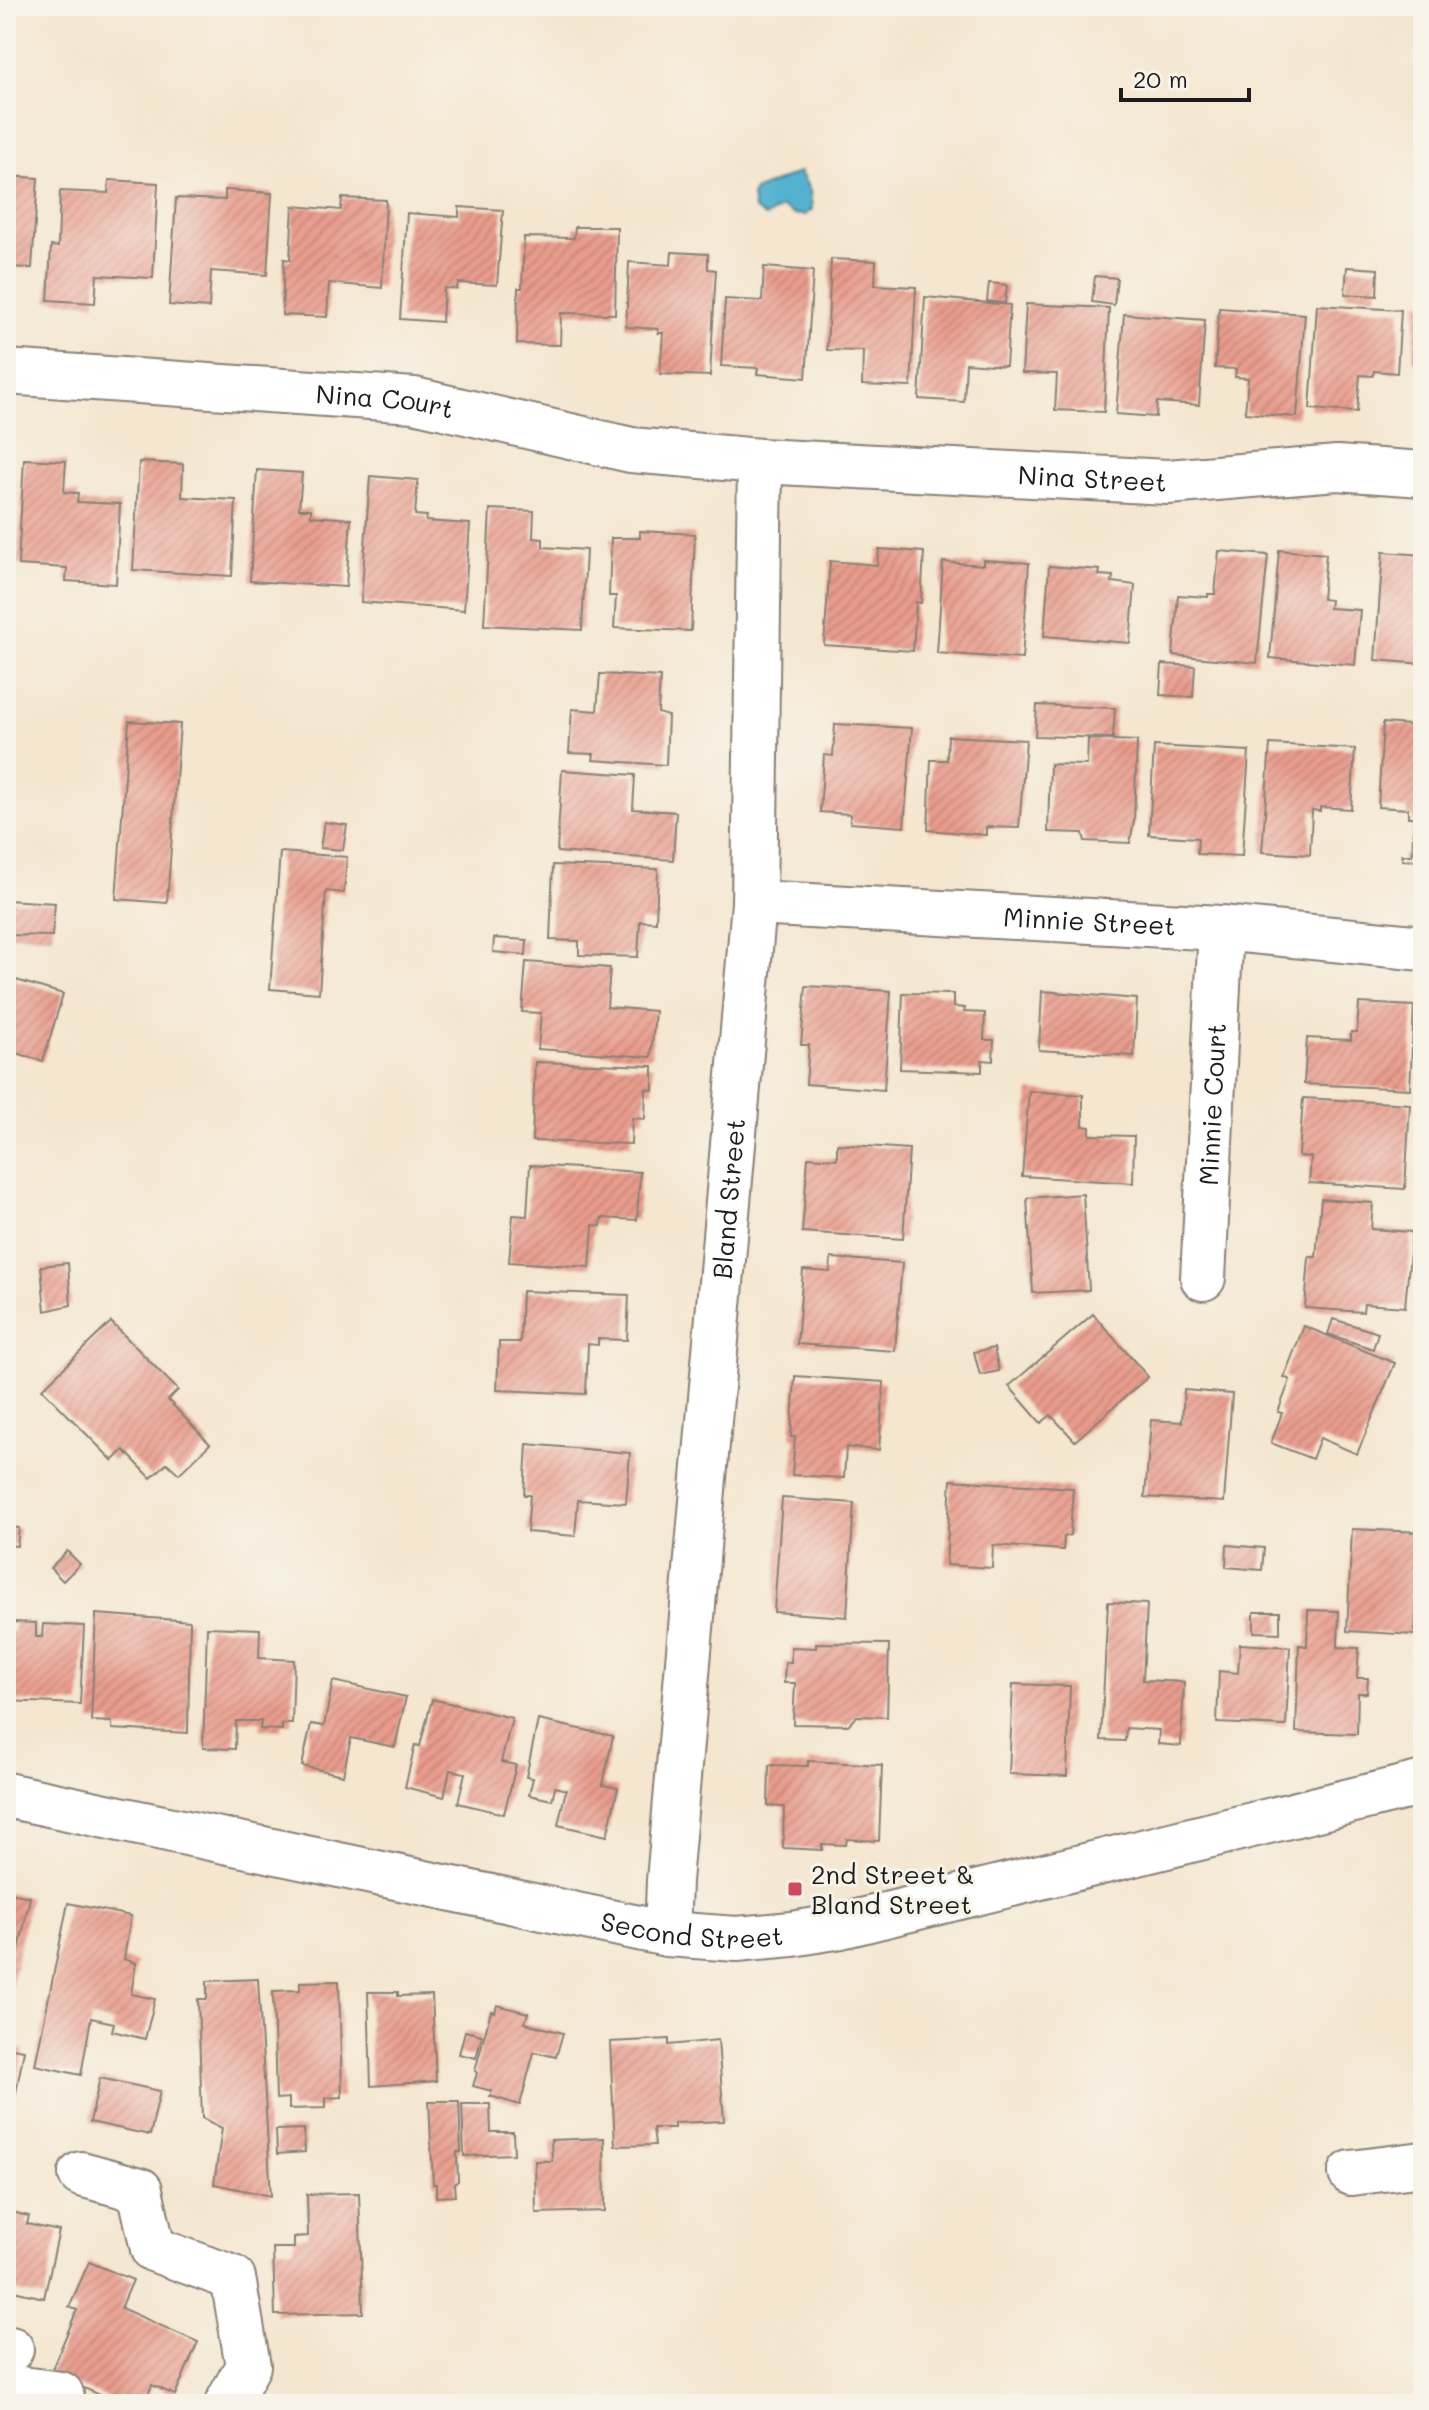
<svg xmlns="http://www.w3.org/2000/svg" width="1429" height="2410" font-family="Mali,sans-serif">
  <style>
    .water { fill: #52b2d0; stroke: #376776; stroke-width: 2 }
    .building { fill: url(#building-hatch) }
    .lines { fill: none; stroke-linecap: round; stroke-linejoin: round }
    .minor-casing { stroke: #888176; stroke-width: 48 }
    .minor { stroke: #fff; stroke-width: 44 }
    .poi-dot { fill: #d1495b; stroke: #f7f3e8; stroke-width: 3 }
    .labels { text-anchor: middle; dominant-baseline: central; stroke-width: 6; stroke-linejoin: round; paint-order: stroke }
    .street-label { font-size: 26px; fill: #1c1c1c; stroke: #f7f3e8 }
    .poi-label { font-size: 26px; fill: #1c1c1c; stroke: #f7f3e8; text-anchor: start }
  </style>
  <defs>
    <pattern id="building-hatch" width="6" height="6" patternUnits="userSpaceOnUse" patternTransform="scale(2)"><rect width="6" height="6" fill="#e89b8c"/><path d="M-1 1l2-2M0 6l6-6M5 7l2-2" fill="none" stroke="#c68578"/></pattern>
  </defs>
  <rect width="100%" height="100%" fill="#f7f3e8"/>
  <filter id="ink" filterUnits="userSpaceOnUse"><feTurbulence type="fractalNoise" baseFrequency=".0125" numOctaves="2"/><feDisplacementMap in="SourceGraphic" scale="16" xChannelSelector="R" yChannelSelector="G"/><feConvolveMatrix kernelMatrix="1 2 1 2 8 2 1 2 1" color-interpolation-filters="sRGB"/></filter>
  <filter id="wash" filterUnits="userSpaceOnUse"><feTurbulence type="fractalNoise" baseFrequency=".006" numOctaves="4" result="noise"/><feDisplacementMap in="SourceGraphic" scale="32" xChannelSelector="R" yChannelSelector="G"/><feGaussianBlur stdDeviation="1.8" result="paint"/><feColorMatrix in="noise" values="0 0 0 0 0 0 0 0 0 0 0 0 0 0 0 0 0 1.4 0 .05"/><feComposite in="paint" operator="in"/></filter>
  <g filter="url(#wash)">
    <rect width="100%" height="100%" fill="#f4e6cf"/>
    <polygon class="water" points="800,172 810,191 812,209 805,215 793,214 782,207 765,217 754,209 752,197 754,191"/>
    <g id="blocks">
      <g class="building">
        <polygon points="6,176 38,178 32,268 6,267"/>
        <polygon points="109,180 158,183 153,278 97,275 95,303 48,300 51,246 58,247 60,191 108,193"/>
        <polygon points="225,190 272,193 267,275 211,271 209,308 169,305 176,198 225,200"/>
        <polygon points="342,198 386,200 382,288 329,283 327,317 282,315 284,259 290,260 293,206 341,210"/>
        <polygon points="459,207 503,210 497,285 458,283 457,289 444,288 442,322 400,319 407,213 459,217"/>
        <polygon points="575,227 617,227 615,314 561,313 560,345 517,344 518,288 522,288 524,237 574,238"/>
        <polygon points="672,252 708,254 708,269 716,270 710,376 660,374 663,333 658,333 658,329 626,327 629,262 671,265"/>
        <polygon points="831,259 876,261 875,285 916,287 911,387 862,385 863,351 827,350"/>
        <polygon points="764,267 813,271 806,378 757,374 758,368 721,366 725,299 762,301"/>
        <polygon points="1347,267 1378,269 1377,296 1345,294"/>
        <polygon points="1095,276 1117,278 1114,305 1092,302"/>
        <polygon points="989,283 1007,285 1005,303 987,301"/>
        <polygon points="925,297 1010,305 1006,366 966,363 964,402 919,399"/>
        <polygon points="1417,302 1423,302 1423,362 1413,361"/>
        <polygon points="1026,304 1109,308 1104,412 1055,410 1057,374 1022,373"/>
        <polygon points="1317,305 1401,310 1397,373 1374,371 1373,376 1360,375 1357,412 1310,409"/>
        <polygon points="1219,308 1305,314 1297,417 1245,413 1248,378 1235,377 1236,369 1215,368"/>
        <polygon points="1124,314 1205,320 1199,405 1157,402 1156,417 1116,414"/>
        <polygon points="24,459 66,461 64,492 78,493 77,502 120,504 116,584 66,581 67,568 18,565"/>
        <polygon points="139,462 183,464 182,497 236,500 232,576 133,570"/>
        <polygon points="257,470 302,473 299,509 311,509 311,516 351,519 346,587 250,581"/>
        <polygon points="370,476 418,480 415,515 427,516 426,521 470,524 464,610 361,602"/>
        <polygon points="490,509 534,511 533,538 543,539 543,547 586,550 582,630 484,625"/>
        <polygon points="640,531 695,534 691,631 614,628 616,596 609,596 611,538 640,538"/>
        <polygon points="879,549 924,552 921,603 916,602 913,651 824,645 830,561 877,565"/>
        <polygon points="1279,550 1326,554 1322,599 1330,600 1329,608 1360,610 1355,665 1270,658"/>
        <polygon points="1219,551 1268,555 1257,663 1173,655 1178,595 1208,597 1208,594 1215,594"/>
        <polygon points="1383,552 1423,555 1423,664 1375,660"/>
        <polygon points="983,560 1029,563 1022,659 937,653 943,562 983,565"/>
        <polygon points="1049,566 1100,570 1099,575 1113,576 1112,582 1135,585 1130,643 1044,636"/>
        <polygon points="1162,664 1195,666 1193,697 1160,695"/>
        <polygon points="600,674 660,677 658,713 668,716 666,765 593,760 594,754 569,753 572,709 597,711"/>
        <polygon points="1037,705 1115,708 1113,738 1035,736"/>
        <polygon points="129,721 180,724 167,903 116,899"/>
        <polygon points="1383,723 1423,726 1423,861 1402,860 1402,855 1412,855 1414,817 1408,817 1408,809 1378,807"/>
        <polygon points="835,724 912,728 904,827 850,823 850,814 820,812 824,755 833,756"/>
        <polygon points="948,736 1026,740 1019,828 986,827 986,835 928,830 931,760 947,760"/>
        <polygon points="1088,739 1137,741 1134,821 1130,843 1085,841 1083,833 1048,832 1050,764 1087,765"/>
        <polygon points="1270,744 1355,749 1351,809 1320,807 1320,811 1312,810 1310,855 1262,852"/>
        <polygon points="1154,746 1249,751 1242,856 1197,854 1198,838 1149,835"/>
        <polygon points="562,770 635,775 633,809 676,812 673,860 557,852"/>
        <polygon points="324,822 347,825 343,850 320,848"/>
        <polygon points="280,852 347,857 344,893 326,891 319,993 270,989"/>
        <polygon points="553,865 658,869 656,922 640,921 638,957 579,955 579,941 550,940"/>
        <polygon points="6,900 55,903 52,936 6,935"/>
        <polygon points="494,938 527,940 526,955 493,952"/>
        <polygon points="526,962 610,968 607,1007 655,1011 651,1057 538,1049 541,1013 522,1012"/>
        <polygon points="6,977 63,994 43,1061 6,1050"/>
        <polygon points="806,986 891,991 884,1090 806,1084 809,1045 801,1045"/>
        <polygon points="1042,991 1137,999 1134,1056 1039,1050"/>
        <polygon points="903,993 953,994 953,1007 965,1008 964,1012 985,1013 984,1040 994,1040 993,1061 982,1060 982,1072 900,1069"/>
        <polygon points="1359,1003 1414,1006 1410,1089 1304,1084 1307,1038 1351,1040 1351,1032 1357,1032"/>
        <polygon points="535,1062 653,1066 653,1090 646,1089 645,1119 632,1118 631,1144 532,1141"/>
        <polygon points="1029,1091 1083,1095 1083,1126 1090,1127 1090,1135 1134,1136 1133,1183 1022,1176"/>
        <polygon points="1303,1098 1410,1104 1405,1189 1309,1183 1311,1157 1299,1156"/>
        <polygon points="837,1144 909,1149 903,1239 802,1232 808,1157 837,1159"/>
        <polygon points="530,1165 640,1172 637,1220 602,1218 601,1226 593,1225 590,1267 509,1262 513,1215 527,1216"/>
        <polygon points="1083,1194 1089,1290 1033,1293 1027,1198"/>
        <polygon points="1321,1199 1373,1203 1371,1229 1412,1232 1405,1307 1364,1304 1363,1312 1305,1308 1309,1257 1316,1257"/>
        <polygon points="831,1258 902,1263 895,1351 797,1344 803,1270 830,1272"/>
        <polygon points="68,1263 71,1305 45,1311 41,1266"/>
        <polygon points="522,1291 629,1295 627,1340 598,1339 598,1345 588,1344 586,1394 497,1390 499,1342 520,1342"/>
        <polygon points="1093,1314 1148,1377 1075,1441 1051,1415 1041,1423 1009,1386"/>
        <polygon points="1333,1319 1378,1333 1373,1349 1328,1334"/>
        <polygon points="111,1322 178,1390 168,1400 210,1444 179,1474 167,1463 151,1478 124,1450 113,1461 42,1389"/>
        <polygon points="1304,1326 1395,1363 1357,1454 1320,1438 1312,1459 1271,1443 1282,1413 1278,1412 1290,1380 1284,1377"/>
        <polygon points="994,1348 999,1371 980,1375 974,1352"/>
        <polygon points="795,1376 884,1382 879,1450 846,1447 844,1478 792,1475 795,1437 791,1437"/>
        <polygon points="1184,1390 1232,1394 1224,1502 1145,1497 1151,1420 1182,1422"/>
        <polygon points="527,1444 630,1453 626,1503 578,1500 575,1536 527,1532 530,1495 524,1495"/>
        <polygon points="951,1480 1073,1488 1070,1535 1064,1537 1063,1550 993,1545 992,1568 946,1565"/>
        <polygon points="782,1498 854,1503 847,1617 774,1612"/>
        <polygon points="6,1527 19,1528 17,1546 6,1545"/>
        <polygon points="1352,1529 1420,1532 1415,1635 1347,1631"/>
        <polygon points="1227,1545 1264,1548 1262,1570 1226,1567"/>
        <polygon points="67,1551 80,1564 63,1581 50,1568"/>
        <polygon points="1108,1602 1147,1604 1143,1680 1184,1682 1181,1746 1158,1744 1159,1730 1126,1728 1125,1741 1101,1740"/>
        <polygon points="1308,1610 1339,1611 1338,1647 1359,1648 1357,1678 1368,1678 1367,1693 1358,1693 1357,1734 1296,1732 1299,1645 1307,1646"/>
        <polygon points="1254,1612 1280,1612 1280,1633 1254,1632"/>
        <polygon points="96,1614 190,1621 188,1733 112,1729 112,1722 91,1721"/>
        <polygon points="14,1622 36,1623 36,1637 42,1637 43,1624 84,1626 80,1704 6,1701 6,1632 14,1632"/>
        <polygon points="207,1627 260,1629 259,1658 294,1660 292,1724 282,1724 282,1730 260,1729 261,1721 236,1721 235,1749 203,1748"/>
        <polygon points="816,1643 889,1644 887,1717 857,1716 848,1725 793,1724 795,1683 784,1683 785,1662 791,1662 791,1647 816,1648"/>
        <polygon points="1240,1644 1290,1647 1286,1726 1217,1723 1219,1671 1238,1673"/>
        <polygon points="333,1681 406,1697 395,1747 351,1738 343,1775 302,1766 311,1724 324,1726"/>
        <polygon points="1013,1684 1070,1686 1067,1776 1009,1774"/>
        <polygon points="432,1699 512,1718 501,1762 516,1765 504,1814 458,1803 465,1773 450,1770 444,1797 405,1787 415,1745 420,1746"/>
        <polygon points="538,1720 613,1736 603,1785 618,1788 607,1836 558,1825 566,1790 555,1787 552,1800 529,1795 533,1778 526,1777"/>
        <polygon points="808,1761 882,1765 879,1841 847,1839 846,1845 822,1844 822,1850 783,1848 784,1807 768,1806 769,1765 808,1766"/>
        <polygon points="6,1892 30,1897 7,2006 6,2006"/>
        <polygon points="68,1903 131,1916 124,1959 136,1963 131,1994 155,1999 145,2039 112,2031 114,2023 91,2018 81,2075 35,2065"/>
        <polygon points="258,1979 271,2196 214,2184 222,2128 202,2118 198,1999 207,1999 207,1981"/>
        <polygon points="339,1981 342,2097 326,2098 326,2108 289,2109 289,2098 276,2099 273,1991 300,1990 300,1982"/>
        <polygon points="368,1992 398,1992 398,1996 432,1995 436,2081 371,2086"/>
        <polygon points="497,2005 528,2013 525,2023 563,2033 556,2057 534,2052 520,2105 490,2096 492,2091 473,2086 477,2073 475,2071 491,2011 495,2012"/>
        <polygon points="465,2031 482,2035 476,2058 459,2054"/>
        <polygon points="669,2039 669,2045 718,2040 724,2121 674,2123 674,2128 653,2128 655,2145 615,2146 610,2042"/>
        <polygon points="6,2047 24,2050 14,2103 6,2101"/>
        <polygon points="100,2078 160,2091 150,2135 90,2122"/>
        <polygon points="429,2101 459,2101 461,2152 457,2152 458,2181 454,2184 455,2196 436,2197 436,2184 433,2184"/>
        <polygon points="462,2104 490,2104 491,2132 513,2132 514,2154 464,2156"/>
        <polygon points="304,2129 305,2152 277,2154 276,2130"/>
        <polygon points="604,2138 605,2211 536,2213 535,2161 552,2161 551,2140"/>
        <polygon points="359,2193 363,2313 275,2315 273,2248 294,2248 294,2237 308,2236 307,2194"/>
        <polygon points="6,2211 29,2216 27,2224 59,2231 44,2298 9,2290 6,2298"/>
        <polygon points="89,2262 133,2280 121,2308 198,2342 175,2395 152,2385 144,2404 122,2404 50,2374 77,2310 69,2307"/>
      </g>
    </g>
  </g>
  <g filter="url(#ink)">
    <use href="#blocks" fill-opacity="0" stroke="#888176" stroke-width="2"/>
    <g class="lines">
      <defs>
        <g id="minor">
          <path id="s1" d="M6,372L414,400L631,450L760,461L1168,482L1337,468L1423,474"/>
          <path id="s2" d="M754,903L1221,928L1423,948"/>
          <path id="s3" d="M1203,1278L1221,928"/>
          <path id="s4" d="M6,1795L667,1934L737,1939L792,1934L841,1926L1423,1783"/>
          <path id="s5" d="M667,1934L669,1881L754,903L760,461"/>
          <polyline points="1351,2173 1423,2164"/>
          <polyline points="81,2174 140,2190 153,2249 233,2278 248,2366 227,2404"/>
          <polyline points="6,2353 11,2349"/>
          <polyline points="6,2387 61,2394"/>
        </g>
      </defs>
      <use href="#minor" class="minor-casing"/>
      <use href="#minor" class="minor"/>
    </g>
  </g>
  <rect class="poi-dot" x="787" y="1881" width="16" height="16" rx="4"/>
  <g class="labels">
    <g class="street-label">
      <text stroke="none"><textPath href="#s1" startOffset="380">Nina Court</textPath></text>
      <text stroke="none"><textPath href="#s1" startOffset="1094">Nina Street</textPath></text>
      <text stroke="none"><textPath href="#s2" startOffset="336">Minnie Street</textPath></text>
      <text stroke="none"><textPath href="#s3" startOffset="174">Minnie Court</textPath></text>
      <text stroke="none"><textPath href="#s5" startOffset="738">Bland Street</textPath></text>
      <text stroke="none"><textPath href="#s4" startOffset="700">Second Street</textPath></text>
    </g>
    <g class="poi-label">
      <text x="811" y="1874">2nd Street &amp;<tspan x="811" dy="30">Bland Street</tspan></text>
    </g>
  </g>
  <rect width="1429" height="2410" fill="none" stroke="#f7f3e8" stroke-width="32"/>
  <path d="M1121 88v12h128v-12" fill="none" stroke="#1c1c1c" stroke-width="4"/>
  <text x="1133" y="88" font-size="24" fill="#1c1c1c" stroke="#f7f3e8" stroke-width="6" paint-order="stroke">20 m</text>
</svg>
